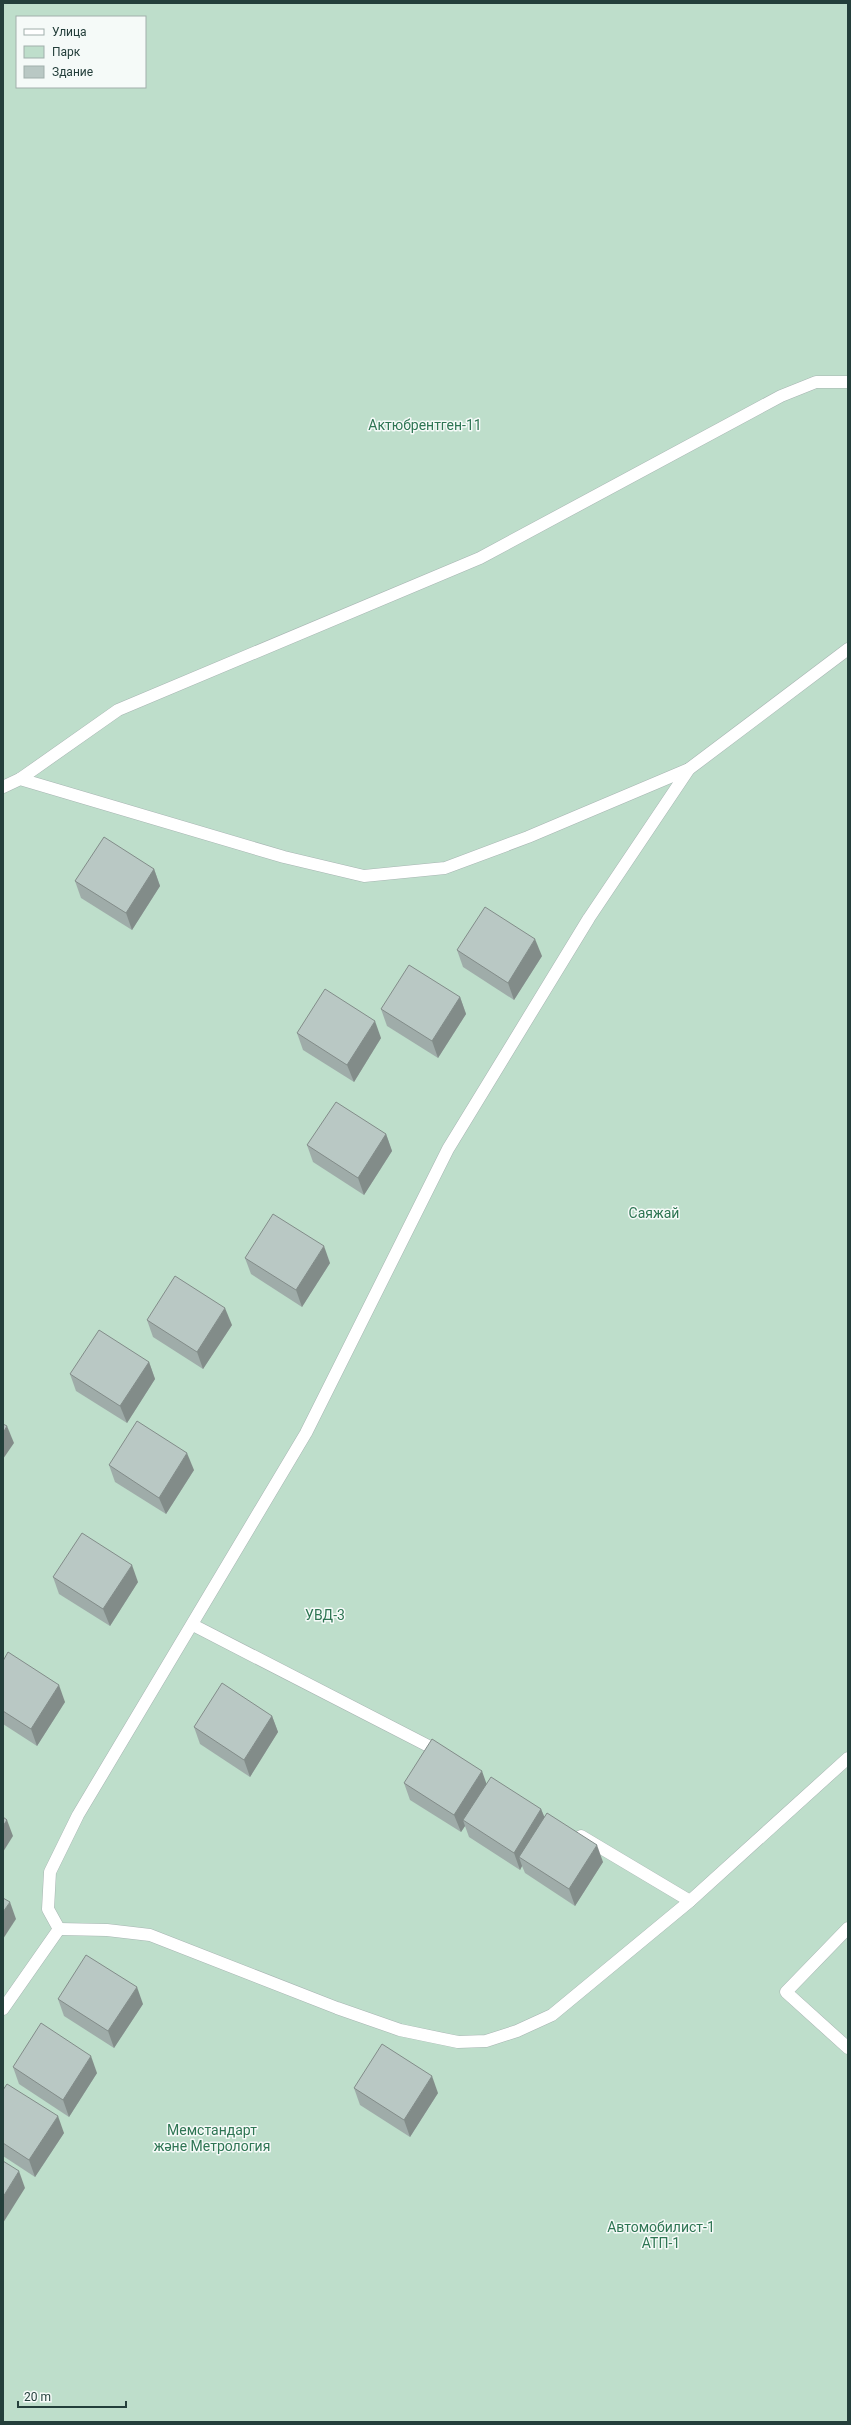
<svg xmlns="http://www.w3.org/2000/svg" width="851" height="2425" font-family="Roboto,sans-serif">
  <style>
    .green { fill: #bedecb; fill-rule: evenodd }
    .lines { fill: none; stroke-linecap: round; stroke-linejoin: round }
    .minor-casing { stroke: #a7b5b2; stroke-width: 13 }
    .minor { stroke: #fff; stroke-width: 12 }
    .wall { fill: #9faca9 }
    .shaded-wall { fill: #828c89 }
    .building { fill: #b9c8c4; stroke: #828c89 }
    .labels { text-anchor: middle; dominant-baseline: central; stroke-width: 3; stroke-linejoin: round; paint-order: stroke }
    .park-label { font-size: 14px; fill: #2e7553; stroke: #f5faf8 }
  </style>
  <rect width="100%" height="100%" fill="#e4edea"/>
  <path class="green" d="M3,3H848V2422H3ZM17,17H145V87H17Z"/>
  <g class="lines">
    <defs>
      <g id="minor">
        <polyline points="20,779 118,710 480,558 781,396 816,382 848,382"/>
        <polyline points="3,787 20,779 284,857 364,876 445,868 528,837 689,769 848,649"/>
        <polyline points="193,1625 442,1753"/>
        <polyline points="581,1836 690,1901"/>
        <polyline points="848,1928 786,1992 848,2048"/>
        <polyline points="59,1929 48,1909 50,1872 78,1815 306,1433 448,1149 589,918 689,769"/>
        <polyline points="59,1929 107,1930 150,1935 337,2008 400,2030 458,2042 486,2041 517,2031 552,2015 690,1901 848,1758"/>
        <polyline points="3,2009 59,1929"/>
      </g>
    </defs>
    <use href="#minor" class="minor-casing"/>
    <use href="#minor" class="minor"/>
  </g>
  <g class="wall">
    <polygon points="154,869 160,886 132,930 81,898 75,881"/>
    <polygon points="457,950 542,956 514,1000 463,967"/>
    <polygon points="460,997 466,1014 438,1058 387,1026 381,1009"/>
    <polygon points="297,1033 381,1038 354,1082 303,1050"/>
    <polygon points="386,1134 392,1151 364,1195 313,1162 307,1145"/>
    <polygon points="245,1258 330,1263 302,1307 251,1274"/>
    <polygon points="147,1320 232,1325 203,1369 153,1337"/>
    <polygon points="149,1362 155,1379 127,1423 76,1391 70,1374"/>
    <polygon points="109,1465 194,1470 166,1514 115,1482"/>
    <polygon points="53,1577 138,1582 110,1626 59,1594"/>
    <polygon points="3,1661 65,1702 37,1746 3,1724"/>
    <polygon points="272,1716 278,1732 250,1777 200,1744 194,1727"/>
    <polygon points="404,1783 487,1784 541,1809 544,1816 603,1862 575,1906 525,1873 522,1866 520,1870 469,1837 465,1826 461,1832 410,1800"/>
    <polygon points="58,1999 143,2004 114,2048 64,2016"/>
    <polygon points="13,2067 97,2073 69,2117 19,2084"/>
    <polygon points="354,2088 438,2093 410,2137 360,2105"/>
    <polygon points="3,2090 64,2133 35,2177 3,2156"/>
  </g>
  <g class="shaded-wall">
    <polygon points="154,869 160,886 132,930 126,913"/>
    <polygon points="535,939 542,956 514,1000 508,983"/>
    <polygon points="460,997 466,1014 438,1058 432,1041"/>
    <polygon points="375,1021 381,1038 354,1082 347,1065"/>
    <polygon points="386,1134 392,1151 364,1195 358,1178"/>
    <polygon points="324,1246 330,1263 302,1307 296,1290"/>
    <polygon points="225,1308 232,1325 203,1369 197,1352"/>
    <polygon points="149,1362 155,1379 127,1423 120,1406"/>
    <polygon points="7,1426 14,1443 3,1459 3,1433"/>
    <polygon points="187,1453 194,1470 166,1514 159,1498"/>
    <polygon points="132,1565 138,1582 110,1626 103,1609"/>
    <polygon points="59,1685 65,1702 37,1746 31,1729"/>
    <polygon points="272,1716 278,1732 250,1777 244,1760"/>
    <polygon points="482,1771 488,1788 463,1820 465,1826 461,1832 454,1815"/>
    <polygon points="541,1809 548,1826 519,1857 522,1866 520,1870 514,1853"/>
    <polygon points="7,1820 13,1836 3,1852 3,1826"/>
    <polygon points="597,1845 603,1862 575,1906 569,1889"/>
    <polygon points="10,1902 16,1919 3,1939 3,1912"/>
    <polygon points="137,1987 143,2004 114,2048 108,2031"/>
    <polygon points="91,2056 97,2073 69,2117 63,2100"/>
    <polygon points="432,2076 438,2093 410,2137 404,2120"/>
    <polygon points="58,2116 64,2133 35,2177 29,2160"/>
    <polygon points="19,2171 25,2188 3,2223 3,2197"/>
  </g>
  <g class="building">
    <polygon points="104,837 154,869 126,913 75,881"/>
    <polygon points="485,907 535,939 508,983 457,950"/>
    <polygon points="409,965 460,997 432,1041 381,1009"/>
    <polygon points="325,989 375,1021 347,1065 297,1033"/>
    <polygon points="336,1102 386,1134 358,1178 307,1145"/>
    <polygon points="273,1214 324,1246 296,1290 245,1258"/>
    <polygon points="175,1276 225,1308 197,1352 147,1320"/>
    <polygon points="99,1330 149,1362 120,1406 70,1374"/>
    <polygon points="137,1421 187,1453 159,1498 109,1465"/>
    <polygon points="3,1424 7,1426 3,1433"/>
    <polygon points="82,1533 132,1565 103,1609 53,1577"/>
    <polygon points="8,1652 59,1685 31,1729 3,1711 3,1661"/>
    <polygon points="222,1683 272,1716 244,1760 194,1727"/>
    <polygon points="432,1739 482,1771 454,1815 404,1783"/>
    <polygon points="491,1777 541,1809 514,1853 463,1820"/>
    <polygon points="547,1813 597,1845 569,1889 519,1857"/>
    <polygon points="3,1817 7,1820 3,1826"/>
    <polygon points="3,1898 10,1902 3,1912"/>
    <polygon points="86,1955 137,1987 108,2031 58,1999"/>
    <polygon points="41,2023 91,2056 63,2100 13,2067"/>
    <polygon points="382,2044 432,2076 404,2120 354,2088"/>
    <polygon points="7,2084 58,2116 29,2160 3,2143 3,2090"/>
    <polygon points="3,2161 19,2171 3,2197"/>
  </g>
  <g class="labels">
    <g class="park-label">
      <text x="425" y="425">Актюбрентген-11</text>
      <text x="654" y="1213">Саяжай</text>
      <text x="325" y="1615">УВД-3</text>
      <text x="212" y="2130">Мемстандарт<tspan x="212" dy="16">және Метрология</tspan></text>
      <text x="661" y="2227">Автомобилист-1<tspan x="661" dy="16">АТП-1</tspan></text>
    </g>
  </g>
  <rect width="851" height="2425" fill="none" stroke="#243f3b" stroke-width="8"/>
  <rect x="16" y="16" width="130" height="72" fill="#f5faf8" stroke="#a1afac"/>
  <rect x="24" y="29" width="20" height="6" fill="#ffffff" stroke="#a1afac"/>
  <text x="52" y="36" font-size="12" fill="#243f3b">Улица</text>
  <rect x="24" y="46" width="20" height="12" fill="#bedecb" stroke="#a1afac"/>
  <text x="52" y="56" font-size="12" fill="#243f3b">Парк</text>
  <rect x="24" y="66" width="20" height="12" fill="#b9c8c4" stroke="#a1afac"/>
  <text x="52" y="76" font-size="12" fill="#243f3b">Здание</text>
  <path d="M18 2401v6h108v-6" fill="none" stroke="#243f3b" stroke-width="2"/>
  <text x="24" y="2401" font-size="12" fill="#243f3b" stroke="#f5faf8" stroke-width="3" paint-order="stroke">20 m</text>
</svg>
